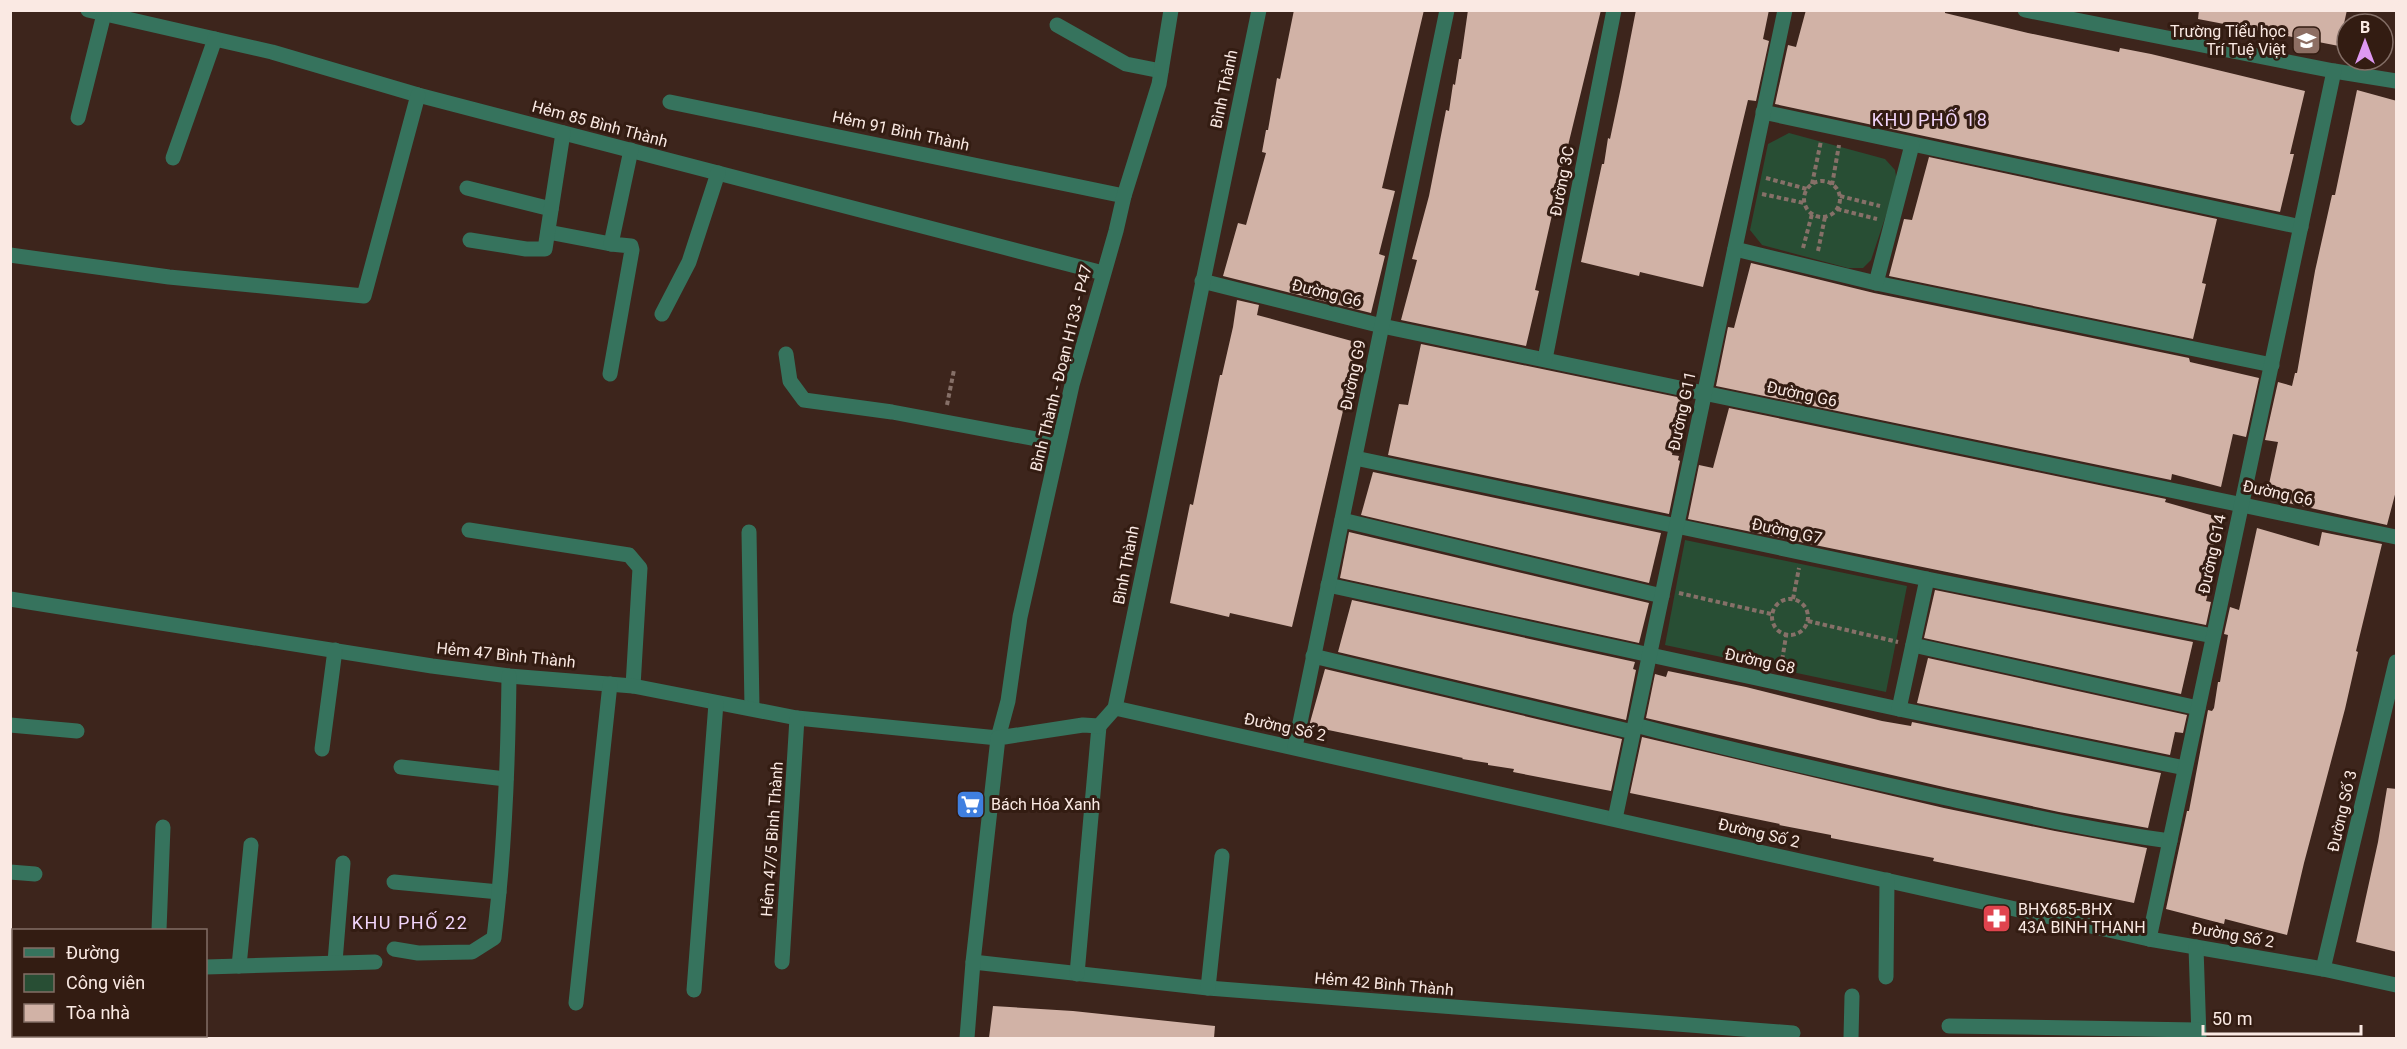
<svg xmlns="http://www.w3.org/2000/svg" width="2407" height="1049" font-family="Roboto,sans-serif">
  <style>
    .green { fill: #284e34 }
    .building { fill: #d1b2a6 }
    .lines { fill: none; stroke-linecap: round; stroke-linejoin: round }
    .path { stroke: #867068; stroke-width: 4; stroke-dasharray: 4.5 3; stroke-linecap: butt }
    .minor { stroke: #36735d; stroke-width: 15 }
    .labels { text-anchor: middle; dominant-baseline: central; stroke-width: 6; stroke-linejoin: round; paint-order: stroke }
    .poi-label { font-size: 16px; fill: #fae9e3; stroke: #331c12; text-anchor: start }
    .street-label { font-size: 16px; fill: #fae9e3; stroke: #331c12 }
    .neighbourhood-label { font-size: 18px; letter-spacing: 1.5px; fill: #f2d5fb; stroke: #331c12 }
  </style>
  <rect width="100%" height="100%" fill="#3d251c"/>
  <g class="green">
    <polygon points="1789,133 1885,159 1895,170 1897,182 1871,260 1863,268 1848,268 1762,245 1750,230 1768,144"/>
    <polygon points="1685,540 1907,586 1886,692 1665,645"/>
  </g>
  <g class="building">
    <polygon points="1294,10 1424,10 1382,188 1395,191 1379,254 1385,256 1371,313 1223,276 1238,223 1246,225 1266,153 1262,152 1266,130 1268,130 1277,78 1280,79"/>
    <polygon points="1468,10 1601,10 1564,162 1535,290 1539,291 1526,346 1401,320 1417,260 1412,259 1429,196 1446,110 1449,111 1453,84 1455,85 1459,59 1461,59"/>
    <polygon points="1636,10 1769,10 1763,39 1769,41 1756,101 1748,100 1703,287 1640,272 1639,276 1581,262 1602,164 1604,164 1608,138 1610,139 1621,87"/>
    <polygon points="1806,10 1945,10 1945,13 2028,33 2119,52 2120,48 2151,54 2305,91 2290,154 2294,154 2280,212 1775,104 1788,45 1796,47"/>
    <polygon points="2199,10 2347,10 2339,46 2198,19"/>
    <polygon points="2357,90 2397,101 2397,487 2387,525 2266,498 2278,442 2265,440 2278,382 2292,386 2295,373 2297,373 2315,271 2332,195 2335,195"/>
    <polygon points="1929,157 2217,219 2202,283 2206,284 2193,339 1889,276 1904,219 1912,220"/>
    <polygon points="1751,263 1874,293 2189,358 2190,362 2259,378 2246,437 2233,434 2221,487 2172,474 2171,480 1716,386 1728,327 1734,328"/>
    <polygon points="1237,300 1259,305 1257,315 1359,343 1292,627 1230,613 1229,617 1170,603 1190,504 1193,505 1220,375 1222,375 1233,327"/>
    <polygon points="1421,344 1682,398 1672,455 1679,456 1678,460 1680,461 1669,514 1388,455 1399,404 1408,405"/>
    <polygon points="1729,408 2166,499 2165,502 2221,518 2209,572 2213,573 2206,601 2211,602 2206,625 1688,519 1699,465 1713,468"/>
    <polygon points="1373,472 1661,533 1649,583 1361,515"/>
    <polygon points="2257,528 2319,546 2322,532 2382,544 2356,651 2358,652 2345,709 2304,863 2287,935 2225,919 2224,924 2166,909 2187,811 2189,811 2208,710 2212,711 2214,708 2218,682 2220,682 2228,635 2224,634 2230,607 2239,610"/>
    <polygon points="1349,532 1649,603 1639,643 1340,578"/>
    <polygon points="1935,590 2193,642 2181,694 1924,638"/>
    <polygon points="1352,600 1635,662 1633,669 1636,670 1626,720 1338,652"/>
    <polygon points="1928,658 2187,715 2183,733 2175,732 2170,755 1917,703"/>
    <polygon points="1325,669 1622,739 1611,791 1513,772 1514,769 1488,765 1488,763 1462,759 1463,758 1309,726"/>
    <polygon points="1668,671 1746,687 1882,721 1911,726 1912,722 2161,773 2148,828 2059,812 1948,788 1646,718 1655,674 1666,677"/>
    <polygon points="1642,737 1944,808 2055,831 2147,848 2134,903 1933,861 1934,858 1831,838 1831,835 1779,825 1780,824 1630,793"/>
    <polygon points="2387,788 2397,789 2397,952 2356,942 2378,842"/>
    <polygon points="993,1006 1073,1011 1215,1026 1214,1038 989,1038"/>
  </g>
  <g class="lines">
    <g class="path">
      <polyline points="1766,178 1807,189"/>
      <circle cx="1822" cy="199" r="18"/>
      <polyline points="1812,184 1821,141"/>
      <polyline points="1832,185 1839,145"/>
      <polyline points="1762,194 1804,203"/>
      <polyline points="1840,196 1880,206"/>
      <polyline points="1837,209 1877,219"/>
      <polyline points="1803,248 1812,214"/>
      <polyline points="1818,251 1825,217"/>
      <polyline points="947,405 954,370"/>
      <polyline points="1679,593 1771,614"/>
      <circle cx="1790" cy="617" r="18"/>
      <polyline points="1793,599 1799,568"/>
      <polyline points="1808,621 1898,642"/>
      <polyline points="1781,667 1786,636"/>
    </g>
    <g class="minor">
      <polyline points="88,10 272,52 418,95 1103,273"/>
      <polyline points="2025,10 2334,71 2396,81"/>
      <polyline points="1057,25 1126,64 1161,71"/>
      <polyline points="670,102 1124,196"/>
      <polyline points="1763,112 2301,227"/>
      <polyline points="78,118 104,14"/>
      <polyline points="173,158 215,39"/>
      <polyline points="467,188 551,209"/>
      <polyline points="548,232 611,244"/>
      <polyline points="470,240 526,249 545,249 563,133"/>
      <polyline points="1735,249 1876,283 2272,365"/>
      <polyline points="10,255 169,277 364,296 418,95"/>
      <polyline points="1202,281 1382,326 2396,537"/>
      <polyline points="1876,283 1912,145"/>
      <polyline points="662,314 689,262 718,173"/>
      <polyline points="786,354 790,381 804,400 892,412 1058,443"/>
      <polyline points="1545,359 1614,10"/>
      <polyline points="610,374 632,250 631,246 611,244 631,150"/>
      <polyline points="1355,458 1927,579 2213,636"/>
      <polyline points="1342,520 1662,596"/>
      <polyline points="469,530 629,555 640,568 633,686"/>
      <polyline points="749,532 752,708"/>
      <polyline points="1328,585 1899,709 2185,768"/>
      <polyline points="10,599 432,666 509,676 633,686 797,718 998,738 1008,701 1020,617 1072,385 1116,231 1124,196 1159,84 1171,10"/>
      <polyline points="1913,645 2198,708"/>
      <polyline points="1313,656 1633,732"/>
      <polyline points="1115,708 2149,939 2323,969 2396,985"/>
      <polyline points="1899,709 1927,579"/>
      <polyline points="10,725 77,731"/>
      <path d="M1635,725C1738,752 1842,775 1946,798C2020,814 2094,831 2170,841"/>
      <polyline points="1295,747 1447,10"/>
      <polyline points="322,749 335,650"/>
      <polyline points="401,767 506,779"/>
      <polyline points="1615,819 1785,10"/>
      <polyline points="10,872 35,874"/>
      <polyline points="394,882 499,892"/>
      <polyline points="159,930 163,827"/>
      <polyline points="2149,939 2334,71"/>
      <polyline points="2196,947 2199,1038"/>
      <path d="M394,949L418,953L472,952L494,938C505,851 508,763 509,676"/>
      <polyline points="335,962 343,863"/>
      <polyline points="782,962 797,718"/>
      <polyline points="973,962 1208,988 1793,1033"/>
      <polyline points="10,963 14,964"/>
      <polyline points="239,966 251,845"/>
      <polyline points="206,967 375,962"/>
      <polyline points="2323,969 2396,662"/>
      <polyline points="1077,974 1099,726"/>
      <polyline points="1886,977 1887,880"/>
      <polyline points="1208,988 1222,856"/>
      <polyline points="694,990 716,703"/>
      <polyline points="576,1003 610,684"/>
      <polyline points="1949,1026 2197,1030"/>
      <polyline points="967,1038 973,962 998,738 1083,725 1099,726 1115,708 1259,10"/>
      <polyline points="1851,1038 1852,996"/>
    </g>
  </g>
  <defs>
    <symbol id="school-square" viewBox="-11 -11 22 22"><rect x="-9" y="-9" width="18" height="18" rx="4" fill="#8d6e63" stroke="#331c12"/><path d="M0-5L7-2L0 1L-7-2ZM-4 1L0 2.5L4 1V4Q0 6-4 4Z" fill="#fff"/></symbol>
    <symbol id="supermarket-square" viewBox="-11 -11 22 22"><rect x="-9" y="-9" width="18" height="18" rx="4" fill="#3f7fe0" stroke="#331c12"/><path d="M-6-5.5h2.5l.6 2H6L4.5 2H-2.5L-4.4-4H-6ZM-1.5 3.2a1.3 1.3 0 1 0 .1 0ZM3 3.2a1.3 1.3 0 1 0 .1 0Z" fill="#fff"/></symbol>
    <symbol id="pharmacy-square" viewBox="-11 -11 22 22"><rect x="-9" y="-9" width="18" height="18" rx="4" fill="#e0444e" stroke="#331c12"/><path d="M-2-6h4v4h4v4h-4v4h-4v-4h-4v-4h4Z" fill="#fff"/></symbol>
  </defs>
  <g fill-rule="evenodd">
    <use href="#school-square" x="2290" y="24" width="33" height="33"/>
    <use href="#supermarket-square" x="954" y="788" width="33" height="33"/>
    <use href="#pharmacy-square" x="1980" y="902" width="33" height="33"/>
  </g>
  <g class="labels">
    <g class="poi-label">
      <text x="2286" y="31" text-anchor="end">Trường Tiểu học<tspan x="2286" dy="18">Trí Tuệ Việt</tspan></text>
      <text x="991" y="804">Bách Hóa Xanh</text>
      <text x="2018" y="909">BHX685-BHX<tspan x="2018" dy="18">43A BINH THANH</tspan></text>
    </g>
    <g class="street-label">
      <text transform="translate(1224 89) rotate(-78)">Bình Thành</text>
      <text transform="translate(600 124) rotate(15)">Hẻm 85 Bình Thành</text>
      <text transform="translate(901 131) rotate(12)">Hẻm 91 Bình Thành</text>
      <text transform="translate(1562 181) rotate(-79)">Đường 3C</text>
      <text transform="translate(1327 293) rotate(14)">Đường G6</text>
      <text transform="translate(1061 368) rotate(-76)">Bình Thành - Đoạn H133 - P47</text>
      <text transform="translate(1353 375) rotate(-78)">Đường G9</text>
      <text transform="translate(1802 394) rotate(12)">Đường G6</text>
      <text transform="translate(1682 411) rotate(-78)">Đường G11</text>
      <text transform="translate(2278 493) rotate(12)">Đường G6</text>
      <text transform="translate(1787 531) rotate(12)">Đường G7</text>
      <text transform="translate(2212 554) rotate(-78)">Đường G14</text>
      <text transform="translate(1126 565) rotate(-79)">Bình Thành</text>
      <text transform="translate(506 655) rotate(6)">Hẻm 47 Bình Thành</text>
      <text transform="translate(1760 661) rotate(12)">Đường G8</text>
      <text transform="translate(1285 727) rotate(12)">Đường Số 2</text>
      <text transform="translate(2342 811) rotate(-77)">Đường Số 3</text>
      <text transform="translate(1759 833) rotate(13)">Đường Số 2</text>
      <text transform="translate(772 839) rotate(-86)">Hẻm 47/5 Bình Thành</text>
      <text transform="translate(2233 935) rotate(10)">Đường Số 2</text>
      <text transform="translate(1384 984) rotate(5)">Hẻm 42 Bình Thành</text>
    </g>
    <g class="neighbourhood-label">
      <text x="1930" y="119">KHU PHỐ 18</text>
      <text x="410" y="922">KHU PHỐ 22</text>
    </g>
  </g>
  <rect width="2407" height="1049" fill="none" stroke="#fae9e3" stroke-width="24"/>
  <rect x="12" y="929" width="195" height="108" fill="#331c12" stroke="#836e66" stroke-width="1.5"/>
  <rect x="24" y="948" width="30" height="9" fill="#36735d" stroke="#836e66" stroke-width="1.5"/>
  <text x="66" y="959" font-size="18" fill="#fae9e3">Đường</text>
  <rect x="24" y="974" width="30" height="18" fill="#284e34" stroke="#836e66" stroke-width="1.5"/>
  <text x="66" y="989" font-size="18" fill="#fae9e3">Công viên</text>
  <rect x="24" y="1004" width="30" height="18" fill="#d1b2a6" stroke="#836e66" stroke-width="1.5"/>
  <text x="66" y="1019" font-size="18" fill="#fae9e3">Tòa nhà</text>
  <g transform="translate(2365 42)"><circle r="28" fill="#331c12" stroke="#836e66" stroke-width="1.5"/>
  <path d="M0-4.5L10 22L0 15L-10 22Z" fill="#de98f2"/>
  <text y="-9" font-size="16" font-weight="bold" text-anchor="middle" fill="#fae9e3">B</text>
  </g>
  <path d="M2203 1025v9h158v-9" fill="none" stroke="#fae9e3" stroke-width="3"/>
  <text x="2212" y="1025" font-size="18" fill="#fae9e3" stroke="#331c12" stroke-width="4.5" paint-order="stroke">50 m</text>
</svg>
